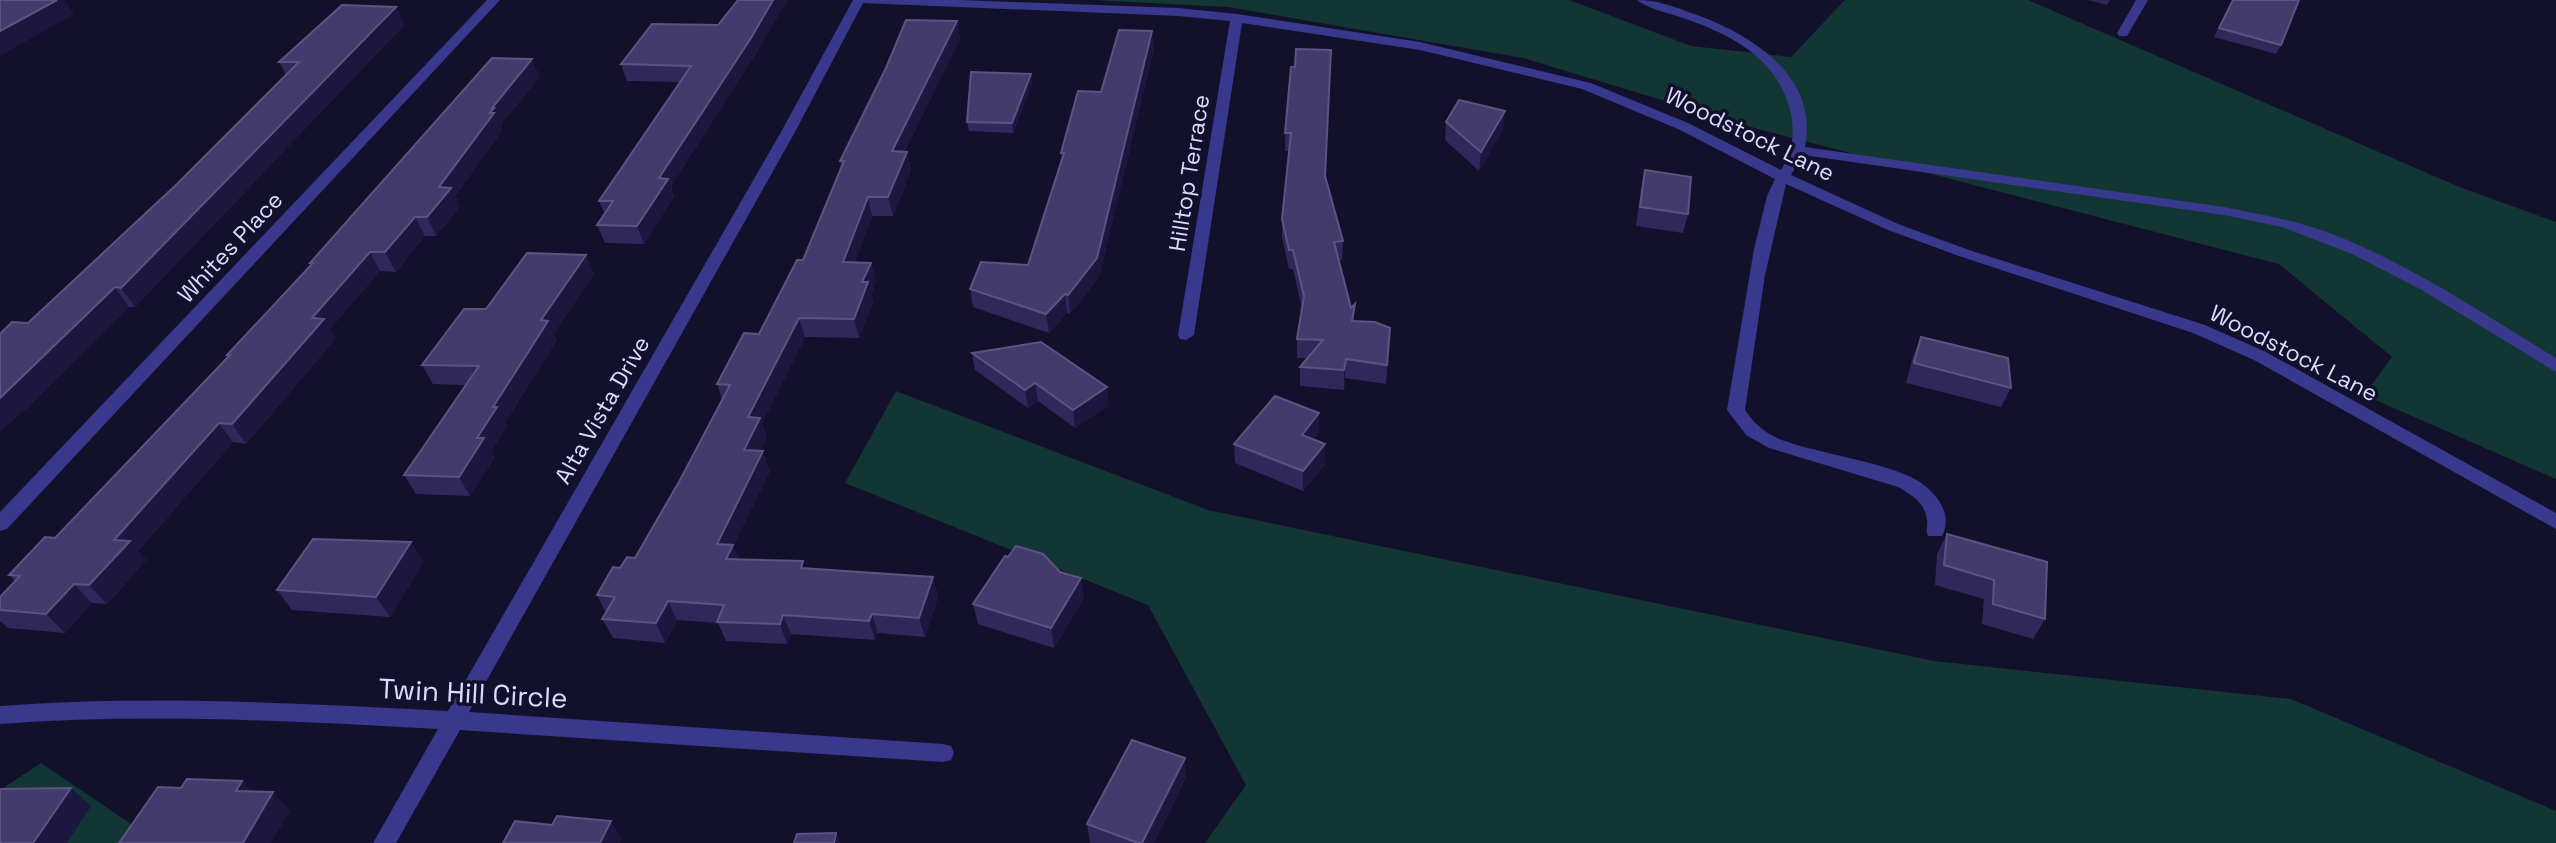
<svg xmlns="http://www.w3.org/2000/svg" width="2556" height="843" font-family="'Space Grotesk',sans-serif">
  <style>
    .green { fill: #123634 }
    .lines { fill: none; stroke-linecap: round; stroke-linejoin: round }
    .minor { fill: #38388d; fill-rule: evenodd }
    .wall { fill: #30285a }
    .shaded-wall { fill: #1d1740 }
    .building { fill: #433b6c; stroke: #5b5483; stroke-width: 2 }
    .labels { text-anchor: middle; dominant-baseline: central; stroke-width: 7; stroke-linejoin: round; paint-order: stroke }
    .street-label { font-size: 23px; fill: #dddaff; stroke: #13102c }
    .near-street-label { font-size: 28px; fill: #dddaff; stroke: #13102c }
  </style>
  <rect width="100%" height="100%" fill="#13102c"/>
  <g class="green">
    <polygon points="1092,0 1569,0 1691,46 1791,57 1845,0 2028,0 2457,186 2556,222 2556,479 2364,395 2392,357 2279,264 1754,128 1523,58 1228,7"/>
    <polygon points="896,391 1208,510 1934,661 2291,699 2556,811 2556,843 1205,843 1246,785 1148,605 845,483"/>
    <polygon points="41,763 159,843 0,843 0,790"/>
  </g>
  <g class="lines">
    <g class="minor">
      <polygon points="487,0 500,0 7,529 0,531 0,512"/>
      <path d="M853,0H959L1178,8L1237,14L1420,42L1591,83L1688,123L1781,170C1794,149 1796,127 1788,103C1772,53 1723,31 1677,16C1664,12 1647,8 1637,0C1658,0 1675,7 1694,14C1751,34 1819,76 1805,147L2224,207C2259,214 2293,220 2327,232C2409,263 2482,313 2556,358V372L2420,289L2352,254L2282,227L2224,215L1803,155L1791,175L1898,224L1969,250L2205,325L2266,352L2556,513V529L2254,360L2193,333L1959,256L1888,230L1786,184L1765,275L1745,410C1754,424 1766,434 1782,440C1821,454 1873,460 1911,477C1932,487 1955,512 1942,536H1928C1925,529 1928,527 1927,520C1925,502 1911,495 1898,487L1769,448L1746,435L1727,410L1754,249L1767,196L1775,179L1678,129L1582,89L1420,50L1242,23L1194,335L1186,340L1180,339L1178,335L1230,21L1178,16L863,3L795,132L469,712L943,744L951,746L954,753L951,760L943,762L460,730L396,843H373L438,729C292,721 146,713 0,724V706C149,695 299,703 448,711L781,132Z"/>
      <polygon points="2136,0 2148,0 2127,36 2119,36 2117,33"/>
    </g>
  </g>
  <g class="wall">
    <polygon points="738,0 787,0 755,55 671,186 674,196 644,244 605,243 597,225 605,214 599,201 680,82 627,81 621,64 718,25"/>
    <polygon points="2088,0 2110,0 2107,5"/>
    <polygon points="2233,0 2281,45 2276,54 2214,37"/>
    <polygon points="396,7 404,25 135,307 129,307 25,410 28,323 177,184 286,75 279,62"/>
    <polygon points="957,21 960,39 905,151 907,152 911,170 893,216 872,216 855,262 871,263 876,282 871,294 873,302 859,338 805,337 762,423 767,437 760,451 770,471 733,546 739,559 806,569 933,577 938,597 925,637 878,633 875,640 791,634 787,644 726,641 718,623 677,620 665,643 613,638 602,619 606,613 597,595 620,568 635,558 680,480 722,399 717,384 759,334 803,260 842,168 840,161"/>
    <polygon points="1154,48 1099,277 1070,314 1067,313 1049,333 973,307 970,289 1028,265 1062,159 1061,153 1101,92"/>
    <polygon points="1295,67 1343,241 1342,260 1339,260 1354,321 1390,328 1386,384 1345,378 1344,390 1300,386 1300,367 1308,358 1297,358 1297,339 1302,308 1293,269 1289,269 1282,237 1282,219 1289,151 1285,151 1285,133"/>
    <polygon points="540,77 501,124 502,126 501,128 502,131 455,196 460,206 436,236 425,236 396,272 380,271 330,329 336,338 246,444 233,442 138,551 146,560 107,604 92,603 65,633 8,628 0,621 0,597 15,581 9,575 55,538 228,356 227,355 311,264 310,263"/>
    <polygon points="1032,83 1013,133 969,131 967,122"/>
    <polygon points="1446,122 1503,129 1479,171 1445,140"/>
    <polygon points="1645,170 1688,214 1683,233 1636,226 1641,189"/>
    <polygon points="586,255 594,274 554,333 557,340 505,423 507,426 491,451 495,457 470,496 416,494 404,475 466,385 433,384 422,365 486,309"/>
    <polygon points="1921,337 2011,388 2001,407 1906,383 1913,356"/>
    <polygon points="972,353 1109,405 1075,428 1038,401 1028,408 975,370"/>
    <polygon points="1319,413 1319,432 1313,440 1325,464 1303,491 1235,463 1234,444"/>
    <polygon points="1947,534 2045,619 2033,639 1982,624 1984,599 1935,585 1937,554"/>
    <polygon points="424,561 390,617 292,610 277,590"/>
    <polygon points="1084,598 1054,648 978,624 973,604"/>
    <polygon points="1186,777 1154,843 1090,843 1087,824"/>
  </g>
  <g class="shaded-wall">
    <polygon points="57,0 64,0 74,14 0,56 0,31"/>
    <polygon points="773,0 787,0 755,55 671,186 674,196 644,244 637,226 659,178"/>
    <polygon points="396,7 404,25 135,307 121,288"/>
    <polygon points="957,21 960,39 896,170 892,151"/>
    <polygon points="1152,31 1154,48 1099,277 1070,314 1068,295"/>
    <polygon points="532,59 540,77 501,124 502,126 501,128 502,131 455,196 460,206 436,236 427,217 439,187 492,108"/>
    <polygon points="1031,74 1032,83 1013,133 1012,123"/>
    <polygon points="1505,111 1503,129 1479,171 1481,152"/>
    <polygon points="907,152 911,170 893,216 888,197"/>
    <polygon points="868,197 872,216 848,281 843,262"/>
    <polygon points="415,217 425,236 396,272 385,252"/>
    <polygon points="370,252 380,271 330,329 336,338 246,444 232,424 312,318"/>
    <polygon points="586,255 594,274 554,333 557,340 505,423 507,426 491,451 495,457 470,496 459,477 477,438 541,320"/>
    <polygon points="871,263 876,282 871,294 873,302 859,338 854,319 862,282"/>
    <polygon points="115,287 129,307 25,410 0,432 0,398"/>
    <polygon points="1065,294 1067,313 1049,333 1046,314"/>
    <polygon points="799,318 805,337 762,423 767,437 751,470 744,450 748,417"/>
    <polygon points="1346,359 1345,378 1344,390 1344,370"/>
    <polygon points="1035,383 1038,401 1028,408 1025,390"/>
    <polygon points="1107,387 1109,405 1075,428 1073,410"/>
    <polygon points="1319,413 1319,432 1301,455 1302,435"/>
    <polygon points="219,423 233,442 138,551 146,560 107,604 89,585 114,540"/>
    <polygon points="1325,444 1325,464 1303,491 1303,471"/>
    <polygon points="763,451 770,471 733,546 741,564 734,578 717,544"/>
    <polygon points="411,542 424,561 390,617 376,597"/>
    <polygon points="933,577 938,597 925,637 919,618"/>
    <polygon points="1081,578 1084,598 1054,648 1051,628"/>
    <polygon points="74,584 92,603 65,633 46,614"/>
    <polygon points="668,601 677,620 665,643 656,623"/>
    <polygon points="872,614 878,633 875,640 869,621"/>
    <polygon points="783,615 791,634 787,644 780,624"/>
    <polygon points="1185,758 1186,777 1154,843 1142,843"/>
    <polygon points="242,781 260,800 236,791"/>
    <polygon points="71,788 91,806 67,843 33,843"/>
    <polygon points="273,792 290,811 271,843 243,843"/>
    <polygon points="611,821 622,839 620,843 600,843"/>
    <polygon points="836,833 840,843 834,843"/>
  </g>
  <g class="building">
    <polygon points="0,0 57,0 0,31"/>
    <polygon points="738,0 773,0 751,38 659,178 668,179 637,226 597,225 613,201 599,201 691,66 621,64 652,24 718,25"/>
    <polygon points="2233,0 2299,0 2281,45 2219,28"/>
    <polygon points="342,5 396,7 121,288 115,287 0,398 0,334 12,322 28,323 177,184 299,62 279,62"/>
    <polygon points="906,20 957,21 892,151 907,152 888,197 868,197 843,262 871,263 862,282 868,282 854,319 799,318 748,417 760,418 744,450 763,451 717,544 733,545 726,559 803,561 801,568 933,577 919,618 872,614 869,621 783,615 780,624 717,622 724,605 668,601 656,623 602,619 615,597 597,595 613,567 620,568 627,557 635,558 680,480 730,385 717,384 744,333 759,334 797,260 803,260 844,161 840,161 886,68"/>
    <polygon points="1119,30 1152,31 1097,258 1068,295 1065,294 1046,314 970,289 981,262 1028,265 1064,153 1061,153 1078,91 1101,92"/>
    <polygon points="1296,49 1331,50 1325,176 1343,241 1334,242 1351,308 1355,304 1352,321 1375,322 1390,328 1387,365 1346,359 1344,370 1300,367 1323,340 1297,339 1304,296 1293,250 1289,250 1282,219 1291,133 1285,133 1291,67 1295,67"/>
    <polygon points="492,58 532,59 492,108 494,108 490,113 494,113 439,187 451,188 427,217 415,217 385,252 370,252 312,318 324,319 232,424 219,423 114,540 130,541 89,585 74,584 46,614 0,610 0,597 20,576 9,575 45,537 55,538 230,355 227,355 313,263 310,263"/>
    <polygon points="971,72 1031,74 1012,123 967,122"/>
    <polygon points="1459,100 1505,111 1481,152 1446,122"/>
    <polygon points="1645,170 1691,177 1688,214 1640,207"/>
    <polygon points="527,253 586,255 541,320 548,321 493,407 497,407 477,438 484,438 459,477 404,475 479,366 422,365 464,309 486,309"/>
    <polygon points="1921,337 2008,358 2011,388 1914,363"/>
    <polygon points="1041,342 1107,387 1073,410 1035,383 1025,390 972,353"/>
    <polygon points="1275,396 1319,413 1302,435 1325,444 1303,471 1234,444"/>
    <polygon points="1947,534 2047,562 2045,619 1993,604 1994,580 1944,565"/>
    <polygon points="313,539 411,542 376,597 277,590"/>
    <polygon points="1016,546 1043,554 1060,572 1081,578 1051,628 973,604 1005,556 1008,557"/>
    <polygon points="1132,740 1185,758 1142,843 1138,843 1087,824"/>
    <polygon points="187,779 242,781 236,791 273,792 243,843 119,843 158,787 181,788"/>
    <polygon points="71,788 33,843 0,843 0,789"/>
    <polygon points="557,816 611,821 600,843 503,843 515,821 552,825"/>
    <polygon points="836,833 834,843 794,843 797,834"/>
  </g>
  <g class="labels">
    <g class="street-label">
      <text transform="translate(1750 134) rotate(26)">Woodstock Lane</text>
      <text transform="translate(1189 173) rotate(-81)">Hilltop Terrace</text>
      <text transform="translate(230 247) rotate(-47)">Whites Place</text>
      <text transform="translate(2294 353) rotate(27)">Woodstock Lane</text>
      <text transform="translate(602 410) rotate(-60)">Alta Vista Drive</text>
    </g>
    <g class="near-street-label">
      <text transform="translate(473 693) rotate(3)">Twin Hill Circle</text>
    </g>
  </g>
</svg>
